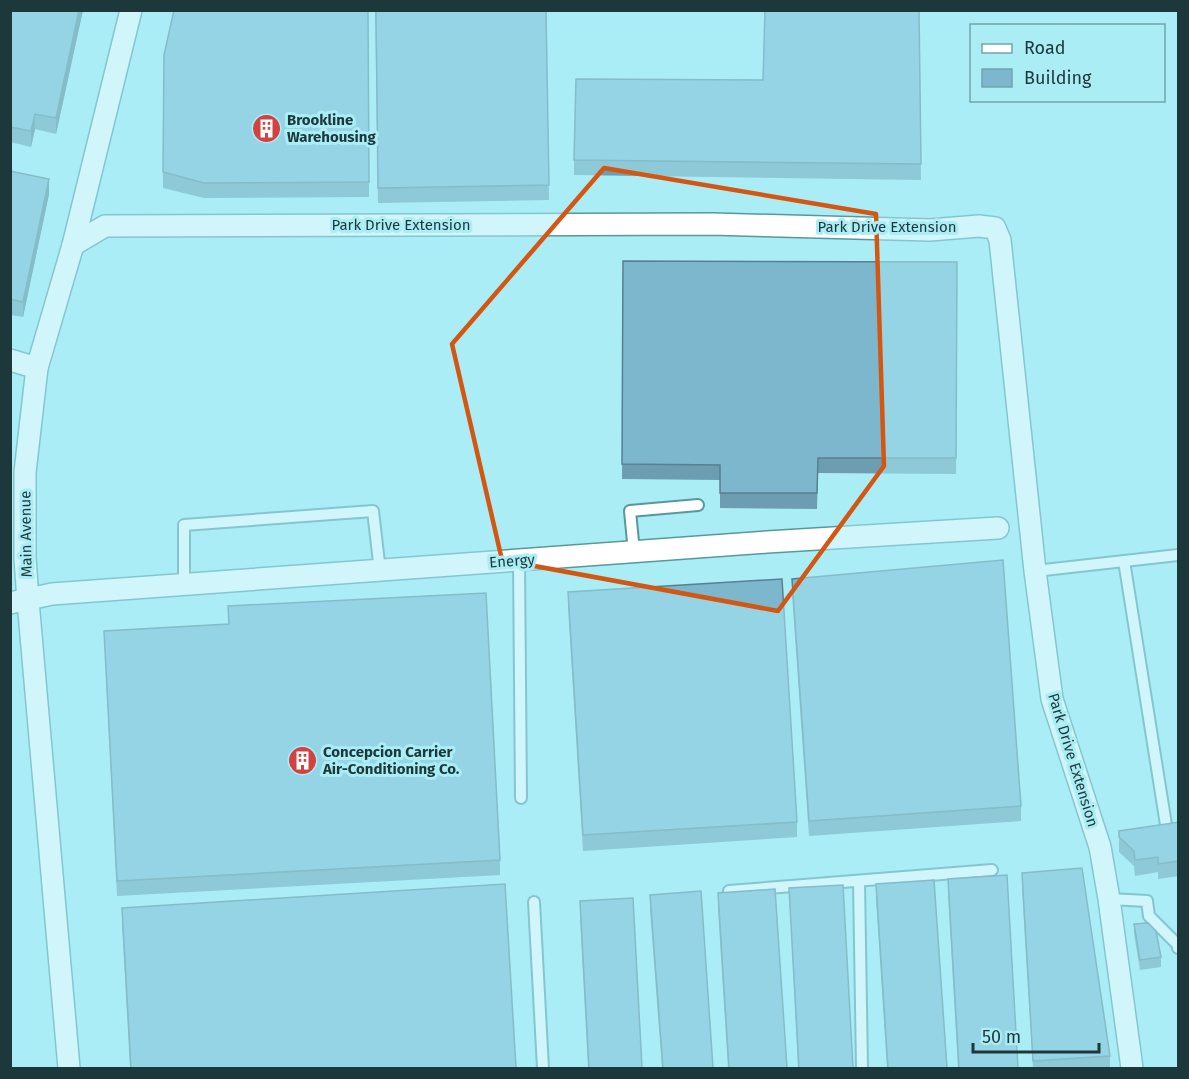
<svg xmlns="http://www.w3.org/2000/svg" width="1189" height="1079" font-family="'Fira Sans',sans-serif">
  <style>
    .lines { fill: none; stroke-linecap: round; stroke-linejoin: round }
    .lane-casing { stroke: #5798a0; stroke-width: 14 }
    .street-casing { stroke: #5798a0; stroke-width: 24 }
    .lane { stroke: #fff; stroke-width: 10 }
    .street { stroke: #fff; stroke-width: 21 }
    .wall { fill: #6c9db1 }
    .shaded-wall { fill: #588090 }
    .building { fill: #7db7ce; stroke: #588090; stroke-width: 1.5 }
    .marked { fill: none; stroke: #d45611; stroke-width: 4.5; stroke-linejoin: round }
    .labels { text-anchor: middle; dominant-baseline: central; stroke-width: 6; stroke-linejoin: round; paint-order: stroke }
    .poi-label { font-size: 15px; font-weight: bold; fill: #1c383b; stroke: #aaedf5; text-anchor: start }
    .street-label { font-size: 15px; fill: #1c383b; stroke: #aaedf5 }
  </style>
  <rect width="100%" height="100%" fill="#aaedf5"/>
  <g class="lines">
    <defs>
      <g id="lane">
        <polyline points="634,552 630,511 698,505"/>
        <polyline points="519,561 521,798"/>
        <polyline points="1124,561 1167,831"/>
        <polyline points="1035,571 1178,555"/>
        <polyline points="184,585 184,525 373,511 380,571"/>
        <polyline points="859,881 862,1068"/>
        <polyline points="729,891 992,870"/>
        <polyline points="1109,899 1147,901 1149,916 1178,945 1178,948"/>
        <polyline points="534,902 543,1068"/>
      </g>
      <g id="street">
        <polyline points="73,245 105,226 712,224 930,230 979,226 995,228 1000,240 1035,571 1052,699 1100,847 1109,899 1132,1068"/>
        <polyline points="10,360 37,368"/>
        <polyline points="10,603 52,594 767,542 998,528"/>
        <polyline points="69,1068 28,601 25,558 25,472 37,368 73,245 131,10"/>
      </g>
    </defs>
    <use href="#lane" class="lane-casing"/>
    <use href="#street" class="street-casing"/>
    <use href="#lane" class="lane"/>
    <use href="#street" class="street"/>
  </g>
  <g class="wall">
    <polygon points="10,10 83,10 56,134 35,129 31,147 10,142"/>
    <polygon points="368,10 369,197 204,198 163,188 163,172"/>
    <polygon points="375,10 546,10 549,200 378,203"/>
    <polygon points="919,10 921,180 574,175 574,160 763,80"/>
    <polygon points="10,171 49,194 23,317 10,315"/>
    <polygon points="623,261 957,262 956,474 818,473 817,509 720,508 720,480 622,479"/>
    <polygon points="792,579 1021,806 1021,821 809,836 792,594"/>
    <polygon points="568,592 797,822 797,837 583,851 568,607"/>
    <polygon points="228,606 500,860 500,875 117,896 104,631 228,624"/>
    <polygon points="1179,822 1179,876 1158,879 1158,872 1135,876 1134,866 1119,852 1119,831"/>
    <polygon points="1022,873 1110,1056 1110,1068 1033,1068 1022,889"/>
    <polygon points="948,879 1018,1068 958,1068 948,894"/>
    <polygon points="876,884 947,1068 887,1068 876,899"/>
    <polygon points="789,888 853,1068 798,1068"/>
    <polygon points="718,893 787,1068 728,1068 718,909"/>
    <polygon points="650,895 713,1068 662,1068 650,910"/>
    <polygon points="580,901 642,1068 588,1068 580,917"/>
    <polygon points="122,908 516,1068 130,1068 122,923"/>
    <polygon points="1134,924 1161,957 1161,967 1140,970 1134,934"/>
  </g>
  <g class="shaded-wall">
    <polygon points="79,10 83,10 56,134 56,118"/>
    <polygon points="35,114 35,129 31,147 31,131"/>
    <polygon points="49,179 49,194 23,317 23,302"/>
  </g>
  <g class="building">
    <polygon points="10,10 79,10 56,118 35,114 31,131 10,127"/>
    <polygon points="174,10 368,10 369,182 204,183 163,172 164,55"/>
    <polygon points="376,10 546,10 549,185 378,188"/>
    <polygon points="765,10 919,10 921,164 574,160 576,79 763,80"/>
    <polygon points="10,171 49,179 23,302 10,299"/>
    <polygon points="623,261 957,262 956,458 818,458 817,493 720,493 720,465 622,464"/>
    <polygon points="1003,560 1021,806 809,821 792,579"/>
    <polygon points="782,579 797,822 583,835 568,592"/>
    <polygon points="486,593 500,860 117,881 104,631 229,624 228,606"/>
    <polygon points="1179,822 1179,861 1158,864 1158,857 1135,860 1134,851 1119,837 1119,831"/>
    <polygon points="1082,868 1110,1056 1033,1061 1022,873"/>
    <polygon points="1007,875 1018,1068 959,1068 948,879"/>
    <polygon points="934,880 947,1068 888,1068 876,884"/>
    <polygon points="505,884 516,1068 131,1068 122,908"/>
    <polygon points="843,885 853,1068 799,1068 789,888"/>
    <polygon points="775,889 787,1068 729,1068 718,893"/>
    <polygon points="701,891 713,1068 663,1068 650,895"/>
    <polygon points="633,898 642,1068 589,1068 580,901"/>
    <polygon points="1148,923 1156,931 1161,957 1140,960 1134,924"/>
  </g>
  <path d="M0 0H1189V1079H0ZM604,168L876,214L884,466L778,611L502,560L452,344Z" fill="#aaedf5" fill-opacity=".55" fill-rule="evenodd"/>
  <path class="marked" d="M604,168L876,214L884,466L778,611L502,560L452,344Z"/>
  <defs>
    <symbol id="building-disc" viewBox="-11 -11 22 22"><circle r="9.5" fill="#d14240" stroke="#aaedf5"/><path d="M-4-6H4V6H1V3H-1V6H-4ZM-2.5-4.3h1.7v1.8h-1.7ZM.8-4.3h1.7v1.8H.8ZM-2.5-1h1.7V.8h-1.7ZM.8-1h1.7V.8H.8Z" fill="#fff"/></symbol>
  </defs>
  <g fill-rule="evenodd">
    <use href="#building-disc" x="250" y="112" width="33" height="33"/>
    <use href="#building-disc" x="286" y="744" width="33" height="33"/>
  </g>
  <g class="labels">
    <g class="poi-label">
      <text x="287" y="120">Brookline<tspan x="287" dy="17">Warehousing</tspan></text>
      <text x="323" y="752">Concepcion Carrier<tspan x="323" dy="17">Air-Conditioning Co.</tspan></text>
    </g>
    <g class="street-label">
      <text x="401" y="225">Park Drive Extension</text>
      <text x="887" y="227">Park Drive Extension</text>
      <text transform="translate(26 534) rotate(-91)">Main Avenue</text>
      <text transform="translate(512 561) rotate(-4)">Energy</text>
      <text transform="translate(1073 760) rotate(73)">Park Drive Extension</text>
    </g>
  </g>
  <rect width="1189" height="1079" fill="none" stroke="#1c383b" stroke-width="24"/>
  <rect x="970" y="24" width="195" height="78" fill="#aaedf5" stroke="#71a5ab" stroke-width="1.5"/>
  <rect x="982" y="44" width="30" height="9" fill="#ffffff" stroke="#71a5ab" stroke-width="1.5"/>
  <text x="1024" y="54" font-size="18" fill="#1c383b">Road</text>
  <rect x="982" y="69" width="30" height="18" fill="#7db7ce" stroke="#71a5ab" stroke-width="1.5"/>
  <text x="1024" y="84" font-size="18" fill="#1c383b">Building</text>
  <path d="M973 1043v9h126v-9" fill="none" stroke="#1c383b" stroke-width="3"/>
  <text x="982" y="1043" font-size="18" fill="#1c383b" stroke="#aaedf5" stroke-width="4.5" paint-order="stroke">50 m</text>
</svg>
